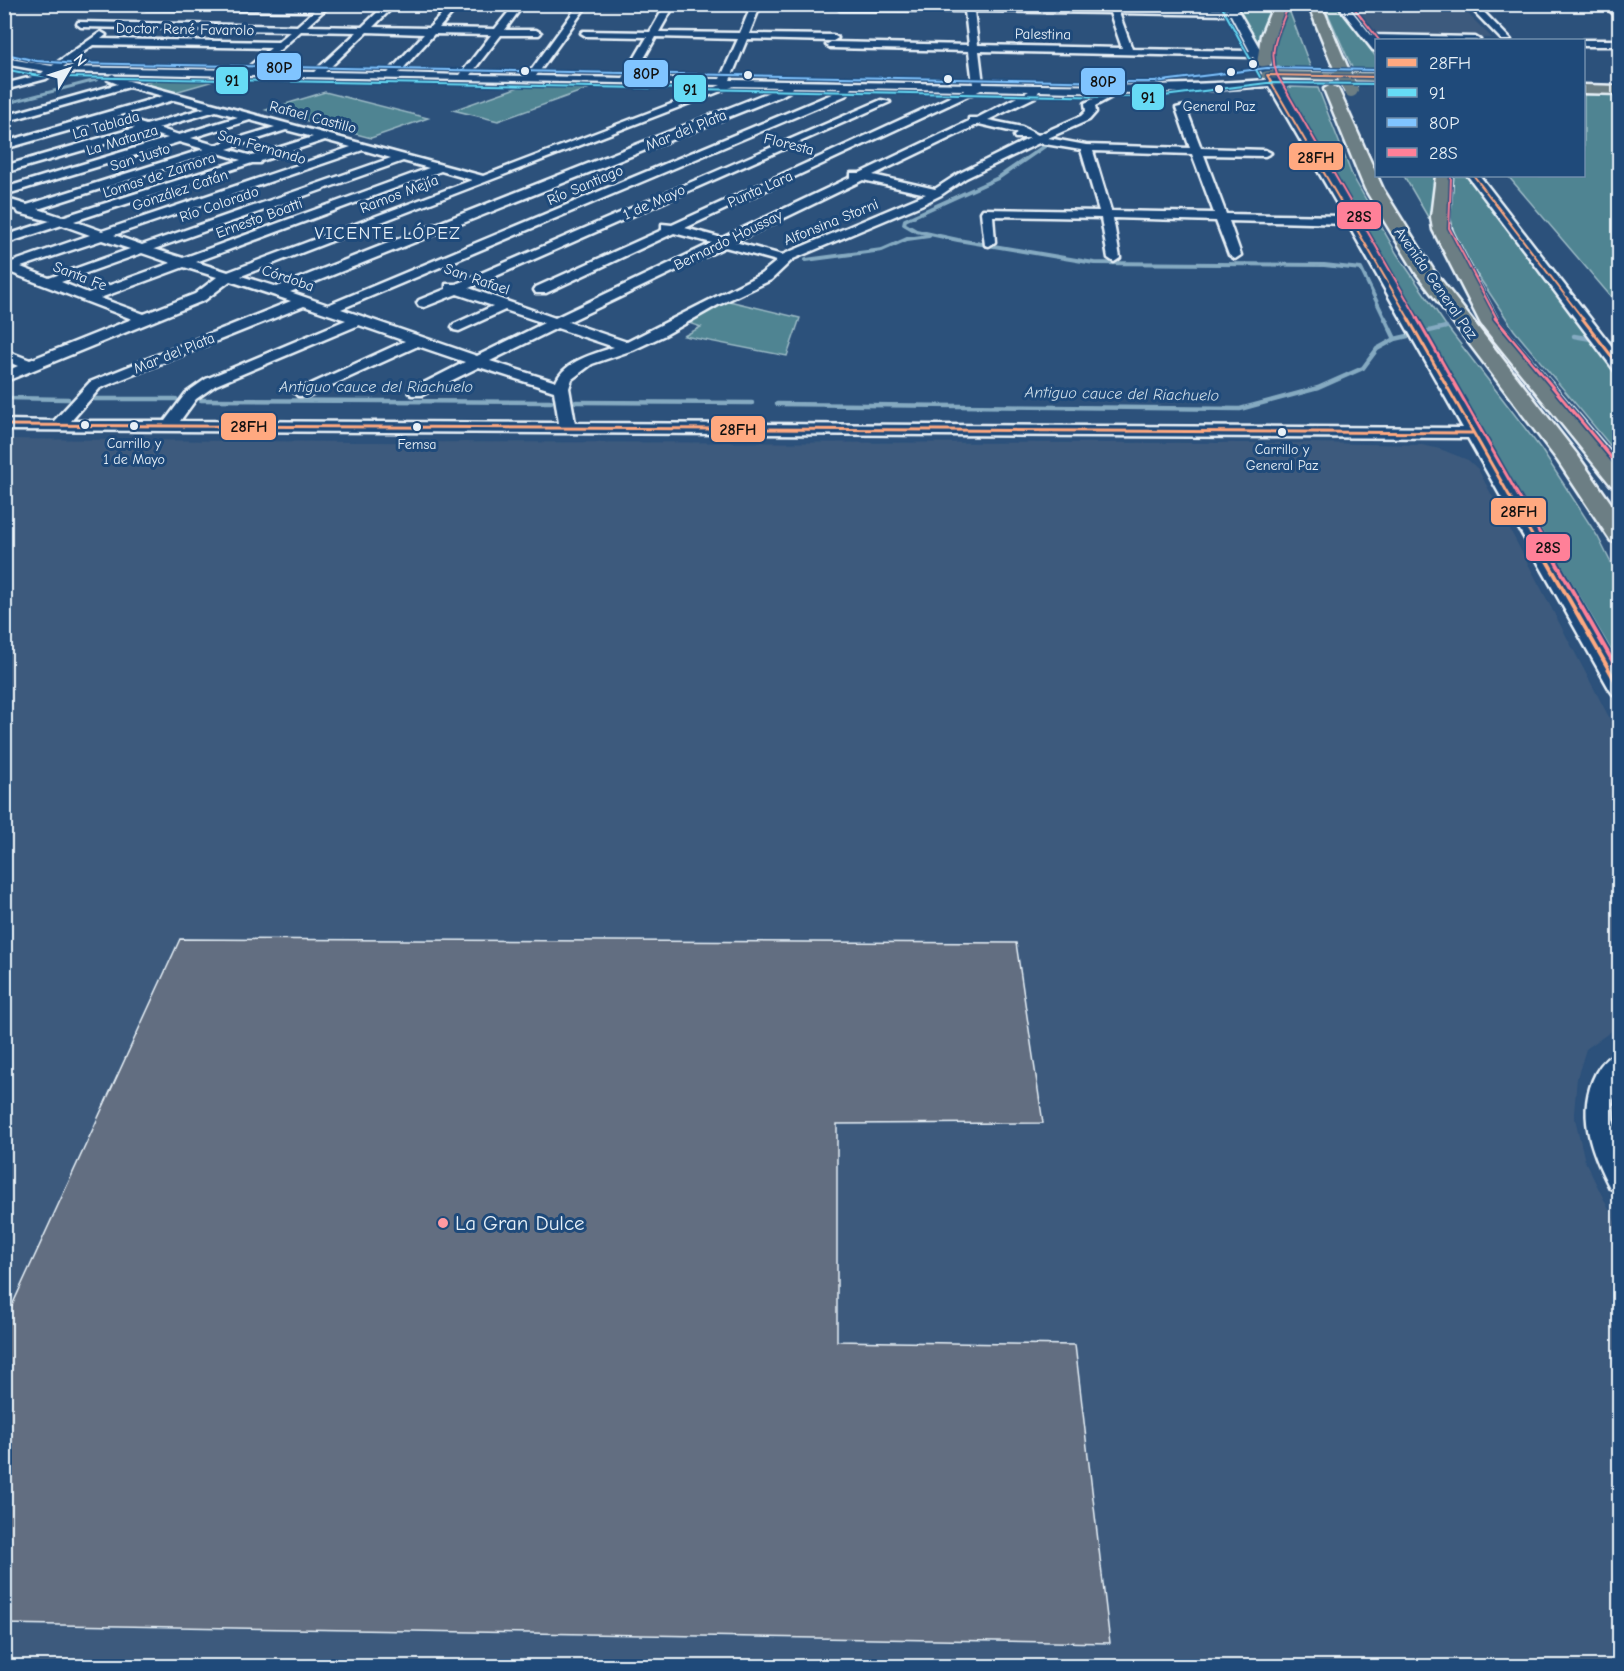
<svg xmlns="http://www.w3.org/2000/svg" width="1624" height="1671" font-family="'Comic Neue',sans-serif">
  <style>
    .built { fill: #3c5a7d }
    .green { fill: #4f8492; stroke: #9cbac5; stroke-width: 1.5 }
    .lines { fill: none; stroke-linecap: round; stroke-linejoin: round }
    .stream-far2 { stroke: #85aac1; stroke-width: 3 }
    .stream-far1 { stroke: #85aac1; stroke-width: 4 }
    .stream { stroke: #85aac1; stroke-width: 4.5 }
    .building { fill: #626e81; stroke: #e8f1f8; stroke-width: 1.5 }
    .minor-casing { stroke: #e8f1f8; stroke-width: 5 }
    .major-casing { stroke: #e8f1f8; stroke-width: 5 }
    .highway-casing { stroke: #e8f1f8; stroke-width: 5 }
    .minor { fill: #1f4a7a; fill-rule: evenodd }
    .major { fill: #6c7e84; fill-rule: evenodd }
    .highway { fill: #6c7e84; fill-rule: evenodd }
    .highway-bridge-casing { stroke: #e8f1f8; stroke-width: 16; stroke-linecap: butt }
    .highway-bridge { stroke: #6c7e84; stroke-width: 14 }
    .bus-1-far2-casing { stroke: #1f4a7a; stroke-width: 4.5 }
    .bus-1-far1-casing { stroke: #1f4a7a; stroke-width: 6 }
    .bus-1-casing { stroke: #1f4a7a; stroke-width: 8 }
    .bus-2-casing { stroke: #1f4a7a; stroke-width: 4.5 }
    .bus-3-casing { stroke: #1f4a7a; stroke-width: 4.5 }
    .bus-4-far2-casing { stroke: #1f4a7a; stroke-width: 4.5 }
    .bus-4-far1-casing { stroke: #1f4a7a; stroke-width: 6 }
    .bus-4-casing { stroke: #1f4a7a; stroke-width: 8 }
    .bus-1-far2 { stroke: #ffa980; stroke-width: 2 }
    .bus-1-far1 { stroke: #ffa980; stroke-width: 3 }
    .bus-1 { stroke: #ffa980; stroke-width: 4 }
    .bus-2 { stroke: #66dbf5; stroke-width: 2 }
    .bus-3 { stroke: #80c4ff; stroke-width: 2 }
    .bus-4-far2 { stroke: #ff8098; stroke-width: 2 }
    .bus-4-far1 { stroke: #ff8098; stroke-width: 3 }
    .bus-4 { stroke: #ff8098; stroke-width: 4 }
    .bus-dot { fill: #e8f1f8; stroke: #1f4a7a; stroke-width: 2 }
    .poi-dot { fill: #ff9aa2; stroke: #1f4a7a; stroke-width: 2 }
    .labels { text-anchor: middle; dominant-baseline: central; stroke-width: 6; stroke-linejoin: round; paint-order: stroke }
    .far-bus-label { font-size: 14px; fill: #e8f1f8; stroke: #1f4a7a }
    .far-street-label { font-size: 15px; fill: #e8f1f8; stroke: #1f4a7a }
    .far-water-label { font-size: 16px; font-style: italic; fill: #cfdfea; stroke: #1f4a7a }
    .far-quarter-label { font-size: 18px; letter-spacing: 1.5px; fill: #e8f1f8; stroke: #1f4a7a }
    .near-poi-label { font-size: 21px; fill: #e8f1f8; stroke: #1f4a7a; text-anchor: start }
    .line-badge { stroke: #1f4a7a; stroke-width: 2 }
    .pale-badge-label { font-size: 16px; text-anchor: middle; font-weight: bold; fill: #111 }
  </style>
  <rect width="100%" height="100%" fill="#2c517b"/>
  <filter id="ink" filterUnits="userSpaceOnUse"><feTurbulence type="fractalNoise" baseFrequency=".0167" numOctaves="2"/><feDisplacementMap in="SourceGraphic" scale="12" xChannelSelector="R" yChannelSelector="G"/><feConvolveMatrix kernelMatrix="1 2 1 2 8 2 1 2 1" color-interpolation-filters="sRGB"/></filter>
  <g filter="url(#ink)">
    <g class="built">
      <polygon points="1349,5 1459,5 1492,38 1373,36"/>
      <polygon points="5,439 356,442 1312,443 1422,445 1440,449 1468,460 1478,469 1619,736 1619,1026 1586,1049 1577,1078 1574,1114 1585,1161 1619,1230 1619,1666 5,1666"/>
    </g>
    <g class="green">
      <polygon points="1235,5 1275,5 1260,47"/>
      <polygon points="1324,5 1336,5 1376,57 1376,72 1354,72"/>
      <polygon points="1284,7 1289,10 1312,71 1284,71 1279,66 1273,66 1269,54"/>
      <polygon points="171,75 231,76 175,92 141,83"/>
      <polygon points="536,81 607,82 498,121 453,110"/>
      <polygon points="1290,87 1318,88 1352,175 1397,254 1445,324 1541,449 1598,537 1619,579 1619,664 1291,102 1284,89"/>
      <polygon points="325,92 428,118 371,138 266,110"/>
      <polygon points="1584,95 1619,95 1619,306 1508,176 1584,176"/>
      <polygon points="1404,176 1440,176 1432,224"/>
      <polygon points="1451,176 1468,176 1619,372 1619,456 1514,330 1465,256 1455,236 1450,218"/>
      <polygon points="729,301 800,318 787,356 684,336 701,327 686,322"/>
    </g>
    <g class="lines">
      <polyline class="stream-far2" points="4,104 96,80 104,74"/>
      <g class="stream-far1">
        <polyline points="1049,143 998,178 905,220 904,224 916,231 958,240 1094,263 1324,265 1361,269 1385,319"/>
        <polyline points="806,260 882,250 907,239 929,236"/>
      </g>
      <g class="stream">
        <polyline points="1385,318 1395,339"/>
        <polyline points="1574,336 1620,344"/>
        <polyline points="4,398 68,399"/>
        <polyline points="93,399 176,399"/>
        <polyline points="201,400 551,402"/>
        <polyline points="576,402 752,403"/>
        <polyline points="777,404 1240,409 1318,388 1363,368 1377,349 1395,339 1446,327"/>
      </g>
    </g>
    <polygon class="building" points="180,939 1016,943 1043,1123 837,1124 837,1341 1075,1345 1110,1643 4,1624 4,1323"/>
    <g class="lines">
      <defs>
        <g id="minor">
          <path d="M143,4H331L307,26L362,27L386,4H396L373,27L429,28L451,4H460L439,28L495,29L515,4H524L505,30H536L541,33L539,35H501L470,75L527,76L579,4H588L536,76L623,78L647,37L586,36L581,33L583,31L650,32L666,4H675L659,32L740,33L752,4H761L749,34L833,35L838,38L833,41L747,39L730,80L973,84L969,51L831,48L826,45L831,42L969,45L965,11L840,10L836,7L840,4L1228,9L1225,4H1234L1620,672V696L1613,694L1610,690L1468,438L4,430V420L54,421L90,382L291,301L230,281L205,300L4,382V372L18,366L4,360V350L30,360L132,319L4,270V261L9,263L90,235L62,225L4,244V236L50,221L19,213L17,210L4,205V198L27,205L204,149L179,142L4,195V188L168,138L146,132L4,173V166L135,128L106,120L4,149V142L163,96L129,87L4,122V116L118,84L108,80L110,75L113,74L118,78L483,176L721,85L248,76L241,79L236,76L56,72L46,79L4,90V84L40,75L44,71L4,64V58L52,66L101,32L106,35L101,39L278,42L291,31L81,27L77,24L78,22L297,26L314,11L146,9L143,8ZM974,11L1110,13L1122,48L978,45ZM1119,13L1231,15L1250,51L1132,49ZM301,31L357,32L314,72L256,71ZM367,32L424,34L388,73L325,72ZM434,34L491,35L460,75L399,73ZM656,37L738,39L720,79L633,78ZM93,45L271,48L245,70L63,67ZM979,51L1253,57L1266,80C1171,87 1078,86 983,84ZM734,86L782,87L277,287L241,276ZM1269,86L1344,216L1226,214L1204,155L1265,156L1271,153L1265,150L1201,148L1185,106L1176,108L1190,148L1086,145L1048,138L1089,120L1096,112L1095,106L1119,93L1183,92ZM792,87L842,88L839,91L328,305L290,292L781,96L790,91ZM852,88L965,90L672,225L662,224V230L536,287L534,290L536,293H546L674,233L712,243L555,318L469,288L890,102L881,100L456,284H446V289L419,300L417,303L419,306L424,307L457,294L493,306L454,324L452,327L454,330L459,331L505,310L544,323L477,356L341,309L847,95ZM981,90L1029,91L977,118H969V121L860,173H851V177L722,238L685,228ZM1039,91L1106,93L1085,103L1086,111L1081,116L1038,135L1022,127L988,120L1035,97ZM174,100L205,108L146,125L117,116ZM216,111L238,117L179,135L158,128ZM250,120L275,127L215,145L191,138ZM979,124L1018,133L1014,136L1015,138H1030L958,174L935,189L873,175ZM286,130L313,137L252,156L227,149ZM325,140L351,147L102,231L74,221L252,163H260L261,161ZM1039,143L1081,150L1099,211L983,209L981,212L985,245L989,246L995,242L993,216L1101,218L1108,258L1114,262L1120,258L1113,218L1216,221L1229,255L1235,259L1241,255L1229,221L1348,224L1463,428L575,423L569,388L572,379L592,364L633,350L665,335L718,305L771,280L793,259L921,205L941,195L966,178ZM363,150L391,158L142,245L114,235ZM1093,151L1192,154L1214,213L1111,211ZM215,152L241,160L62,217L38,209ZM403,161L429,168L183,258L154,249ZM441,171L472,180L228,272L196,262ZM863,180L926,194L782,255L735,242ZM102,240L130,249L49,278L21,267ZM725,247L777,261L761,274L627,342L568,322ZM142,253L171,263L88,293L61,282ZM184,267L217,277L195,294L144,314L100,298ZM304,306L346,320L206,379L186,393L165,421H71L100,388ZM359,325L405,341L298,390L295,393L298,396H308L418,346L465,362L412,389L409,392L412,395H422L479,367L554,391L559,423L180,421L196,399L216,385ZM557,328L614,347C594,354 564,361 556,382L490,361Z"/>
          <polygon points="1337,4 1346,4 1371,35 1475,37 1480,40 1376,40 1376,51 1373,50"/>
          <polygon points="1467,4 1476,4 1511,40 1502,40"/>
          <polygon points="1602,4 1612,4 1620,11 1620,19"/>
          <polygon points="1583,40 1620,40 1620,46 1584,46"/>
          <polygon points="1468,176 1480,176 1620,357 1620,372 1615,371"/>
          <path d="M1620,1051V1080L1612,1103L1613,1119L1620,1145V1191L1610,1188C1591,1151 1576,1112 1596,1073C1602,1062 1609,1055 1620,1051Z"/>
        </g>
        <g id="major">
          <polygon points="1267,71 1376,73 1376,81 1263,78 1261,75 1263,72"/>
          <polygon points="1584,85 1620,86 1620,94 1584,93"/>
        </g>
        <g id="highway">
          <polygon points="1274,4 1287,4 1275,35 1271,64 1264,68 1257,64 1261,35"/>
          <polygon points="1308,4 1321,4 1349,71 1347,74 1337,74 1335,71"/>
          <polygon points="1331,85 1338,89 1383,189 1434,271 1576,453 1620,516 1620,544 1611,541 1558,461 1416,273 1365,189 1324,89"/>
          <polygon points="1436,176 1452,176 1449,217 1451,230 1498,321 1620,464 1620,487 1611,485 1481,324 1433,230 1431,217"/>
        </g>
      </defs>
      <use href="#minor" class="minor-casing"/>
      <use href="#major" class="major-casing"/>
      <use href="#highway" class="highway-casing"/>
      <use href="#minor" class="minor"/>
      <use href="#major" class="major"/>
      <use href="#highway" class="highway"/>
      <defs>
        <polyline id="highway-bridge" points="1342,71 1351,90"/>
      </defs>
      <use href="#highway-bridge" class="highway-bridge-casing"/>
      <use href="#highway-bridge" class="highway-bridge"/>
      <defs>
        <g id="bus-1-far2">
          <polyline points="1376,77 1267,75 1409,319"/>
          <polyline points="1474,176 1583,319"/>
        </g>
        <g id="bus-1-far1">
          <polyline points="1408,318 1538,546"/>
          <polyline points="1582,318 1620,367"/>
          <polyline points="4,425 1472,433"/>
        </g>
        <polyline id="bus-1" points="1538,545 1620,689"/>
        <g id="bus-2">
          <polyline points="1222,7 1260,77"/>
          <polyline points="4,69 34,75 65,77 1119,97 1156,97 1267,83 1376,84"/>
        </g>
        <polyline id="bus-3" points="6,54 37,61 65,63 1119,82 1154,82 1267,68 1376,70"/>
        <g id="bus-4-far2">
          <polyline points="1351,4 1379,40"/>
          <path d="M1288,6C1280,31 1267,48 1277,75L1418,319"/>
          <polyline points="1451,177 1449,228 1497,319"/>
        </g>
        <g id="bus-4-far1">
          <polyline points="1417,318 1547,546"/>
          <polyline points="1495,318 1620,468"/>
        </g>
        <polyline id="bus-4" points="1546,545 1620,674"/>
      </defs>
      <use href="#bus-1-far2" class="bus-1-far2-casing"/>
      <use href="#bus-1-far1" class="bus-1-far1-casing"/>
      <use href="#bus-1" class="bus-1-casing"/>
      <use href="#bus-2" class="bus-2-casing"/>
      <use href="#bus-3" class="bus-3-casing"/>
      <use href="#bus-4-far2" class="bus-4-far2-casing"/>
      <use href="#bus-4-far1" class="bus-4-far1-casing"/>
      <use href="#bus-4" class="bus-4-casing"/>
      <use href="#bus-1-far2" class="bus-1-far2"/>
      <use href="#bus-1-far1" class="bus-1-far1"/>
      <use href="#bus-1" class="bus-1"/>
      <use href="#bus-2" class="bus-2"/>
      <use href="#bus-3" class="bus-3"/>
      <use href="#bus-4-far2" class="bus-4-far2"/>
      <use href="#bus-4-far1" class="bus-4-far1"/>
      <use href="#bus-4" class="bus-4"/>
    </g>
  </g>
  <g class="bus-dot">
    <circle cx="1253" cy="64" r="5"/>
    <circle cx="525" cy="71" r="5"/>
    <circle cx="1231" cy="72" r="5"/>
    <circle cx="748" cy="75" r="5"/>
    <circle cx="948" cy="79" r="5"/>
    <circle cx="1219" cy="89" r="5"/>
    <circle cx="85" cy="425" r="5"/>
    <circle cx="134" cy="426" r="5"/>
    <circle cx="417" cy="427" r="5"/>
    <circle cx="1282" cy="432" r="5"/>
  </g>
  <circle class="poi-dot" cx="443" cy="1223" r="6"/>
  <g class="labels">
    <g class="far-bus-label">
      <text x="1219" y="106">General Paz</text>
      <text x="134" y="443">Carrillo y<tspan x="134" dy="16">1 de Mayo</tspan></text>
      <text x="417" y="444">Femsa</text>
      <text x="1282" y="449">Carrillo y<tspan x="1282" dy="16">General Paz</tspan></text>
    </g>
    <g class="far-street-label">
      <text transform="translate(185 29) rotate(1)">Doctor René Favarolo</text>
      <text transform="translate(1043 34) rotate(1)">Palestina</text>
      <text transform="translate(313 117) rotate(15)">Rafael Castillo</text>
      <text transform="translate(106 125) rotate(-16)">La Tablada</text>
      <text transform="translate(686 130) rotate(-22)">Mar del Plata</text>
      <text transform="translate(122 140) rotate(-17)">La Matanza</text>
      <text transform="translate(789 144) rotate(14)">Floresta</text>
      <text transform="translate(262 147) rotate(16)">San Fernando</text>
      <text transform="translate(140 157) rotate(-18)">San Justo</text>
      <text transform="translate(159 175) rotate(-18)">Lomas de Zamora</text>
      <text transform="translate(585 185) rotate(-23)">Río Santiago</text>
      <text transform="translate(760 189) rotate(-24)">Punta Lara</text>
      <text transform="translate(180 190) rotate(-19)">González Catán</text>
      <text transform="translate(399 194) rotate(-21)">Ramos Mejía</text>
      <text transform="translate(654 202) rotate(-24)">1 de Mayo</text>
      <text transform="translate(219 204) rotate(-19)">Río Colorado</text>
      <text transform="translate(259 218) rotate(-20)">Ernesto Boatti</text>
      <text transform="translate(831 222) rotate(-22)">Alfonsina Storni</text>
      <text transform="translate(728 240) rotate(-26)">Bernardo Houssay</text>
      <text transform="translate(80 276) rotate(21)">Santa Fe</text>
      <text transform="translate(288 278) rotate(19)">Córdoba</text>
      <text transform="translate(477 279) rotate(19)">San Rafael</text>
      <text transform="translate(1436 283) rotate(55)">Avenida General Paz</text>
      <text transform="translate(174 353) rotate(-22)">Mar del Plata</text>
    </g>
    <g class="far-water-label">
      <text x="376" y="387">Antiguo cauce del Riachuelo</text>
      <text transform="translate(1122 394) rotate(1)">Antiguo cauce del Riachuelo</text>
    </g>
    <g class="far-quarter-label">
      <text x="388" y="233">VICENTE LÓPEZ</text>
    </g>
    <g class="near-poi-label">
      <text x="455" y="1223">La Gran Dulce</text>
    </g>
  </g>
  <g class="line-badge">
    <rect x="256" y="52" width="46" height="29" rx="6" fill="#80c4ff"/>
    <rect x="623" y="59" width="46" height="29" rx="6" fill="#80c4ff"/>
    <rect x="215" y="66" width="34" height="29" rx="6" fill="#66dbf5"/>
    <rect x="1080" y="67" width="46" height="29" rx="6" fill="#80c4ff"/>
    <rect x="673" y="74" width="34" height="29" rx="6" fill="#66dbf5"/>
    <rect x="1131" y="83" width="34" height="28" rx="6" fill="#66dbf5"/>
    <rect x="1288" y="142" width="56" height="29" rx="6" fill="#ffa980"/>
    <rect x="1336" y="201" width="46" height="29" rx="6" fill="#ff8098"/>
    <rect x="220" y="412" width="57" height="29" rx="6" fill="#ffa980"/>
    <rect x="710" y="415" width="56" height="28" rx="6" fill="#ffa980"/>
    <rect x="1490" y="497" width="57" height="29" rx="6" fill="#ffa980"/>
    <rect x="1525" y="533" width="46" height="29" rx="6" fill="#ff8098"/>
  </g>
  <g class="pale-badge-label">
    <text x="279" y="73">80P</text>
    <text x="646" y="79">80P</text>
    <text x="232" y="86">91</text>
    <text x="1103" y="87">80P</text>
    <text x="690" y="95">91</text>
    <text x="1148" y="103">91</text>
    <text x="1316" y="163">28FH</text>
    <text x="1359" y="222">28S</text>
    <text x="249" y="432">28FH</text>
    <text x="738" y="435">28FH</text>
    <text x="1519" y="517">28FH</text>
    <text x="1548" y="553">28S</text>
  </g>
  <rect width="1624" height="1671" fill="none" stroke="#1f4a7a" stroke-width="24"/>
  <rect x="12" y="12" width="1600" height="1647" fill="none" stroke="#e8f1f8" stroke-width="2" filter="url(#ink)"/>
  <rect x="1375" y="39" width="210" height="138" fill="#1f4a7a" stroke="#6f8dac" stroke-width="1.5"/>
  <rect x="1387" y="58" width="30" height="9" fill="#ffa980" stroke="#6f8dac" stroke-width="1.5"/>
  <text x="1429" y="69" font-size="18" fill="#e8f1f8">28FH</text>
  <rect x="1387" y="88" width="30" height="9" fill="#66dbf5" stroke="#6f8dac" stroke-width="1.5"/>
  <text x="1429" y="99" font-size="18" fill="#e8f1f8">91</text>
  <rect x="1387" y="118" width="30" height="9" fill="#80c4ff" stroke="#6f8dac" stroke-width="1.5"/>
  <text x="1429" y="129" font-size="18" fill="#e8f1f8">80P</text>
  <rect x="1387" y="148" width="30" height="9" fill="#ff8098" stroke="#6f8dac" stroke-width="1.5"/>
  <text x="1429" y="159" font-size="18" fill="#e8f1f8">28S</text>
  <g transform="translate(69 69) rotate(51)" stroke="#1f4a7a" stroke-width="4.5" paint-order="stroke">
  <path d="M0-4.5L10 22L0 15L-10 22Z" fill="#e8f1f8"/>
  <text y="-9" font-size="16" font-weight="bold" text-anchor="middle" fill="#e8f1f8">N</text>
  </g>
</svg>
